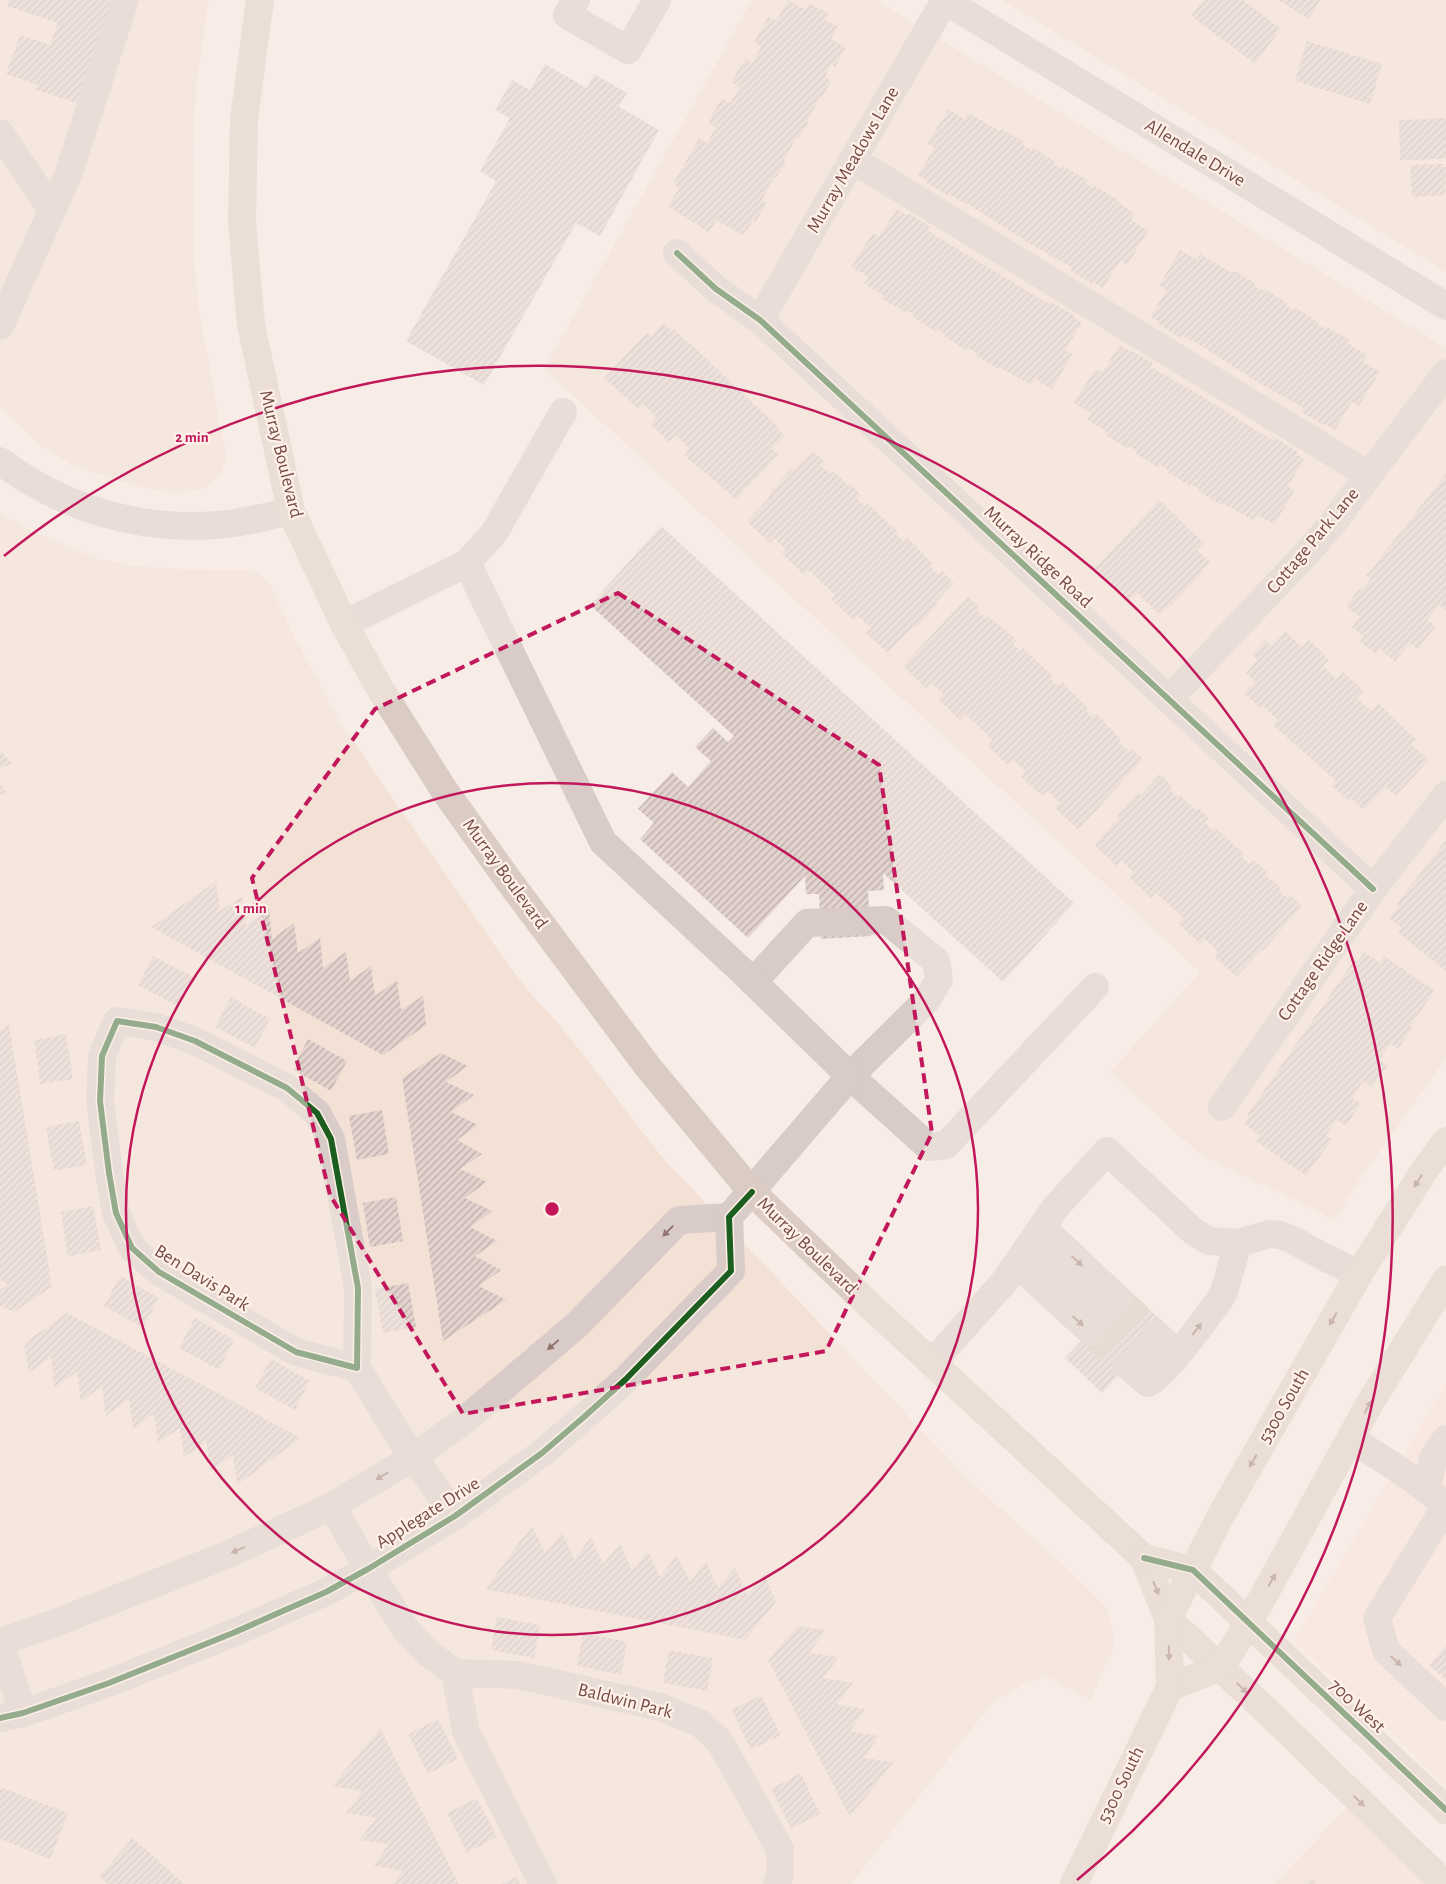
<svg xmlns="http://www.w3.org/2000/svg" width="1446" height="1884" font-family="'Alegreya Sans',sans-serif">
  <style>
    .residential { fill: #f3e1d6 }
    .commercial { fill: #fbe1dc }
    .building { fill: url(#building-hatch) }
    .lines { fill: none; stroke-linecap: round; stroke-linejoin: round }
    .minor-tunnel { stroke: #d6c5be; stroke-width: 28; stroke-dasharray: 28 14; stroke-linecap: butt }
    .minor { stroke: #d8cbc8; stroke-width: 28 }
    .major { stroke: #daccc5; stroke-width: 28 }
    .cycleway-casing { stroke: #fff1e8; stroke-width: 9 }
    .cycleway { stroke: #1b5e20; stroke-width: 6 }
    .oneway { fill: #93736c }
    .oneway2 { fill: #93736d }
    .marked { fill: none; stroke: #c2185b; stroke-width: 4; stroke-dasharray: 10 6; stroke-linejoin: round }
    .ring { fill: none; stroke: #c2185b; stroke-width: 2.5 }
    .labels { text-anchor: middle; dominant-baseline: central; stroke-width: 4.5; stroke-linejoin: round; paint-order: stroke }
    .street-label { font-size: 19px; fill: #754d46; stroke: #fff1e8 }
    .centre { fill: #c2185b; stroke: #fff1e8; stroke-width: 2.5 }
    .ring-label { font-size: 15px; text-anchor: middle; font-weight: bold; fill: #c2185b; stroke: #fff1e8; stroke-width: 4.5; stroke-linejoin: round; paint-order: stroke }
  </style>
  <defs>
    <pattern id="building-hatch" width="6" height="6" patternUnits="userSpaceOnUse" patternTransform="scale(1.25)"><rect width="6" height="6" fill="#e3d3ce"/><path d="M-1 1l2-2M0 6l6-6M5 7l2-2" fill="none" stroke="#bdada9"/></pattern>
  </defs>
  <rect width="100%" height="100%" fill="#f7ede6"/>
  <g class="residential">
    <polygon points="0,0 209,0 197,79 193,146 194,256 198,303 226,458 220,476 203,489 193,491 170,492 135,486 74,466 41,446 0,407"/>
    <polygon points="752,0 876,0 1446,348 1446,1058 1359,1181 1335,1220 1198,1153 1110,1072 1200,972 544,369"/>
    <polygon points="1002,0 1446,0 1446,272 1182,110"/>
    <polygon points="0,513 31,531 99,559 136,566 177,569 247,570 257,573 264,578 270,584 294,636 340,722 386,789 510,967 536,1000 551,1015 578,1048 662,1157 966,1477 1060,1562 1100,1600 1108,1611 1113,1634 1113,1649 1090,1700 1046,1676 1022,1685 992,1703 851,1884 0,1884"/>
    <polygon points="1349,1805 1433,1884 1275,1884"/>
  </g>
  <polygon class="commercial" points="1446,1384 1446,1785 1294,1641"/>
  <g class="building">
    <polygon points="9,0 115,0 80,104 36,90 38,85 6,74 20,35 50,45 58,23 7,6"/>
    <polygon points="788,0 806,10 809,3 829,14 825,20 838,27 831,39 846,48 835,67 831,65 825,77 831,81 822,98 820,97 807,121 809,122 799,138 797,137 784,161 786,162 776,178 774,177 762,200 767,203 756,222 753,220 744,236 716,220 709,233 698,226 698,225 668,207 679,188 673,184 699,138 707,143 716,127 708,122 722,98 730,103 739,87 731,82 745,58 752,63 761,46 754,42 768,17 776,21"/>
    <polygon points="1204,0 1243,0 1281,29 1255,64 1191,16"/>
    <polygon points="1278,0 1320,0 1309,19"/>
    <polygon points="1307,41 1382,64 1370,104 1295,81"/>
    <polygon points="545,64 587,88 594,74 627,93 619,107 659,130 600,236 576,223 484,385 406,341 496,181 480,171 510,118 495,110 512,80 530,90"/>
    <polygon points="948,109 964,119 968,113 1000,131 1001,129 1024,142 1023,145 1031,150 1032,147 1056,162 1054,164 1062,169 1063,166 1087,180 1085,183 1094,188 1095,186 1117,199 1116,201 1135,214 1131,220 1148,231 1127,265 1120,261 1103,288 1093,282 1092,284 1069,270 1071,267 1027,242 966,203 965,204 950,195 948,196 925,182 926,180 918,175 934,148 927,144"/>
    <polygon points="1446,118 1446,159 1400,160 1399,120"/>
    <polygon points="1443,164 1443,167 1446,167 1445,195 1412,197 1410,165"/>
    <polygon points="897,209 907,216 908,213 931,227 928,231 1034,295 1050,304 1051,302 1075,316 1074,318 1082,323 1065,350 1073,354 1052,389 1035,379 1031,385 999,367 998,369 975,355 977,353 968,348 967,351 944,336 946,334 937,329 936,332 913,317 914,315 906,310 905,312 882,299 884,296 864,284 869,277 851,267 873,233 879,237"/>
    <polygon points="1180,250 1197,260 1200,254 1232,273 1233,270 1256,284 1255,286 1263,291 1265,289 1287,303 1286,305 1294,310 1296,308 1319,322 1317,324 1326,329 1327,327 1349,340 1347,343 1368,355 1363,362 1380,372 1359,406 1352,402 1335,430 1325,424 1324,425 1301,412 1304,408 1259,383 1198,344 1182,336 1180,338 1157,323 1158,321 1150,317 1167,290 1159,285"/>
    <polygon points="663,323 672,331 674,329 692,346 692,345 778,427 777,428 785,436 772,449 779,454 736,500 705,472 704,473 684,455 690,449 676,435 669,442 650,424 656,417 643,404 638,409 604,378 647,332 652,336"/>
    <polygon points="1119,345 1130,351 1130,350 1153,363 1151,367 1195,392 1257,431 1273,440 1274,437 1298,452 1296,454 1304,459 1288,486 1295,490 1274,525 1258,515 1254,521 1222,503 1221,505 1198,491 1199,489 1191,484 1190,486 1167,472 1168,470 1160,465 1159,468 1135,453 1137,451 1129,446 1127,448 1105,435 1107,432 1087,420 1091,413 1074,403 1095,369 1102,373"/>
    <polygon points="812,451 825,462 821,466 830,474 833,471 849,486 850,484 861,495 857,499 865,506 868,504 897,531 895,533 903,541 907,537 933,564 931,567 939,575 942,571 954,583 935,603 937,605 916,628 914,626 888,653 866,633 871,628 857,615 853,620 831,599 835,595 808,570 804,575 782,554 786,549 774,538 770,543 747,522 772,494 770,492 791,469 793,471"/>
    <polygon points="1446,474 1446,610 1439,605 1427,620 1436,626 1418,649 1410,643 1395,661 1380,649 1376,654 1360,642 1363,636 1352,627 1360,617 1346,606 1360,588 1362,590 1370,580 1366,576"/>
    <polygon points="1159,500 1204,543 1197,550 1210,562 1202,570 1204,571 1170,607 1168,606 1160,615 1137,593 1130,600 1095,568"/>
    <polygon points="661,526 1074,903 1003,982 883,873 884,890 868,891 871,936 821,939 819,894 806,894 805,876 748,938 640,839 654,823 638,809 672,772 688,787 711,761 695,747 713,728 728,742 734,736 590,605"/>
    <polygon points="968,596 979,607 977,610 986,619 988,616 1017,640 1013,644 1021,651 1023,648 1053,676 1051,679 1058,686 1062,682 1088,708 1086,711 1092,717 1096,713 1121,740 1119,742 1130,752 1132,749 1143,759 1078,830 1055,808 1060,803 1047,791 1043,796 1021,777 1026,771 1013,760 1008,765 988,746 992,740 965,714 960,720 938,699 943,694 931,683 926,688 903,666"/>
    <polygon points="1285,631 1302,647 1309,640 1329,659 1323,666 1336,679 1343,672 1364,691 1357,698 1371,711 1378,703 1416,739 1411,744 1429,760 1396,796 1386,787 1364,810 1351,799 1349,801 1332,786 1336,781 1273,725 1278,720 1263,706 1260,708 1244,693 1255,681 1246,673 1258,660 1252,655 1265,640 1271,645"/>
    <polygon points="0,750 13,764 0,768"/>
    <polygon points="1160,774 1172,786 1169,789 1178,797 1180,795 1196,810 1198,808 1209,818 1205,823 1213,830 1215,827 1244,854 1242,857 1250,864 1254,860 1267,872 1265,874 1281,888 1278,890 1287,898 1290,895 1302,906 1263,951 1262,949 1236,977 1214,956 1218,952 1205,939 1200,944 1178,923 1183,918 1156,893 1151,898 1129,877 1134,872 1121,861 1117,866 1094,845 1119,817 1117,815 1138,792 1141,795"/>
    <polygon points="0,785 7,793 0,795"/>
    <polygon points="1446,840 1446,971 1398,933 1402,928 1389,918 1399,906 1396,904"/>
    <polygon points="216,881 220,911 242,895 246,925 269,909 272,939 294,923 298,953 320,938 323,968 346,952 350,981 371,966 375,996 397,980 401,1010 423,996 426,1025 383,1055 151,927"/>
    <polygon points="1364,952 1380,963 1384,956 1435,991 1410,1026 1413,1028 1398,1049 1390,1044 1379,1060 1387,1066 1372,1087 1363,1081 1352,1098 1361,1103 1346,1126 1337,1120 1326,1135 1332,1139 1306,1176 1256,1141 1260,1135 1244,1124 1250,1116 1247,1115 1355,959 1358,961"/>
    <polygon points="153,956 193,977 177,1006 138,985"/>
    <polygon points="231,997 270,1019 255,1048 215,1027"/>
    <polygon points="9,1024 52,1287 14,1312 0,1306 0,1290 8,1284 0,1280 0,1256 3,1254 0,1253 0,1031"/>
    <polygon points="66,1034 73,1079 40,1084 34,1040"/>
    <polygon points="308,1039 347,1061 331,1091 292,1069"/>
    <polygon points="441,1053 468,1066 446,1082 474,1095 451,1112 478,1125 457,1140 482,1154 460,1169 487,1182 465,1198 492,1211 470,1227 497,1241 475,1256 501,1270 479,1286 506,1300 443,1341 402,1078"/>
    <polygon points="382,1110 389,1154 357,1160 349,1116"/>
    <polygon points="79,1121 87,1165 54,1171 46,1127"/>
    <polygon points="396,1197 403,1241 370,1247 363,1203"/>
    <polygon points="93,1206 101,1250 68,1257 61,1212"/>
    <polygon points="120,1276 159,1298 143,1328 104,1306"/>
    <polygon points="408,1283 416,1327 383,1333 375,1289"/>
    <polygon points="1129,1290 1165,1324 1102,1393 1065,1358"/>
    <polygon points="67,1313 197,1382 301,1438 237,1485 233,1455 211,1471 206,1441 184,1457 180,1428 158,1443 154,1414 133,1429 129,1399 106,1416 102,1386 81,1402 77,1372 54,1388 51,1357 29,1373 24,1343"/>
    <polygon points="195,1318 234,1340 219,1370 179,1348"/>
    <polygon points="271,1359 310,1381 295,1410 255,1388"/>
    <polygon points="532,1525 545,1553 562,1532 574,1559 591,1537 603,1564 620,1543 632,1571 648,1550 660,1577 677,1555 690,1582 706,1561 718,1588 735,1567 747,1595 764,1574 776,1602 745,1640 485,1589"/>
    <polygon points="497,1617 540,1625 534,1658 491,1650"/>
    <polygon points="797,1626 826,1630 809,1653 839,1657 823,1678 853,1683 837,1705 866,1709 850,1731 879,1736 864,1758 894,1762 850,1817 768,1660"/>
    <polygon points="583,1633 627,1642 621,1675 577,1666"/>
    <polygon points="1446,1646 1446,1680 1429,1665"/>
    <polygon points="669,1650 713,1658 707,1691 663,1683"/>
    <polygon points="761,1695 781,1735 751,1750 732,1710"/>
    <polygon points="438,1719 458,1759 428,1774 408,1734"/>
    <polygon points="380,1728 433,1833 459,1884 392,1884 403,1871 373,1866 389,1844 359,1840 376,1818 346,1813 362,1791 332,1786"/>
    <polygon points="801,1773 820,1814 791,1829 771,1789"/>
    <polygon points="0,1787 68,1813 50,1859 0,1839"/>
    <polygon points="477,1798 497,1837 467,1853 447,1813"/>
    <polygon points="133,1838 184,1884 108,1884 99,1876"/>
    <polygon points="516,1876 520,1884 501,1884"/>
    <polygon points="1311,1878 1317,1884 1306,1884"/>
  </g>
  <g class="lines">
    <g class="minor-tunnel">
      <polyline points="1119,1300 1156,1334"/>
      <polyline points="1104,1316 1141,1350"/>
      <polyline points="1090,1331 1127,1365"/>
    </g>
    <g class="minor">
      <polyline points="576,0 567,15 628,50 657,0"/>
      <polyline points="944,0 1446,306"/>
      <polyline points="0,133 52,210"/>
      <polyline points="853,160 1369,475"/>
      <polyline points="677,253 716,289 760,320 1373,889"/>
      <polyline points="760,320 945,0"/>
      <polyline points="0,326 68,175 125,0"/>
      <path d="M0,461C62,508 138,531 216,525C241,524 267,516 291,511"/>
      <polyline points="344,624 467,563"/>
      <polyline points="1169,699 1305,555 1332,524 1446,373"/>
      <polyline points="753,982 807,923 886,920 936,961 939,980 926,1001 850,1076 929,1147 946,1145 1095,987"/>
      <polygon points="117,1021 156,1027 195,1041 287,1088 317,1113 331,1139 358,1288 357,1368 296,1352 159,1272 132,1248 116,1213 109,1173 100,1101 102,1056"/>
      <polyline points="1222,1107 1373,889 1446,795"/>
      <polyline points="1042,1227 1119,1300"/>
      <polyline points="1029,1246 1104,1316"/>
      <polyline points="1017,1264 1090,1331"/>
      <polyline points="1156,1334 1177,1354"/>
      <polyline points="1141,1350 1163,1370"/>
      <polyline points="932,1363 1004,1282 1055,1208 1107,1151 1194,1232 1209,1241 1238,1243 1269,1234 1280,1235 1293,1240 1318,1254 1359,1274"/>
      <path d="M1127,1365L1148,1383C1162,1379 1207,1317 1218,1302L1224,1292L1238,1243"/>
      <polyline points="357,1368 399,1436 455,1516"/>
      <path d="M1350,1439C1384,1459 1417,1480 1446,1506L1377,1618L1386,1651L1446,1707"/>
      <polyline points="1427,1489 1433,1458 1446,1439"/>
      <polyline points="332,1506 368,1569 406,1630 428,1653 455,1673"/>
      <polyline points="0,1642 58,1622 229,1554 332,1506 414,1457 466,1419 578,1324 679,1220 729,1217"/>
      <polyline points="0,1642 23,1713"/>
      <polyline points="0,1718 23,1713 109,1683 233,1633 326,1592 368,1569 455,1516 542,1453 584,1417 626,1379 731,1271 729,1217 850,1076 743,972 603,842 467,563 494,533 563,412"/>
      <polyline points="543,1884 466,1732 455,1673 518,1675 660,1707 700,1723 720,1742 780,1849 780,1874 777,1884"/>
    </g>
    <g class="major">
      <polyline points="260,0 244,119 242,223 251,325 291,511 344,624 382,692 444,790 509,881 648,1067 752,1192 866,1302 1144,1558 1168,1619 1271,1715 1445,1884"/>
      <polyline points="1144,1558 1193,1570 1446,1810"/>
      <polyline points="1170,1687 1221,1667 1249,1622 1370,1403 1446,1280"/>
      <polyline points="1074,1884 1170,1687 1168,1619 1220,1517 1359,1274 1424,1171 1446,1141"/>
    </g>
    <defs>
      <g id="cycleway">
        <polyline points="677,253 716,289 760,320 1373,889"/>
        <polygon points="117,1021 156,1027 195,1041 287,1088 317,1113 331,1139 358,1288 357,1368 296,1352 159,1272 132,1248 116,1213 109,1173 100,1101 102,1056"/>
        <polyline points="1144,1558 1193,1570 1446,1810"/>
        <polyline points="0,1718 23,1713 109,1683 233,1633 326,1592 368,1569 455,1516 542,1453 584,1417 626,1379 731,1271 729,1217 752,1192"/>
      </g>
    </defs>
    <use href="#cycleway" class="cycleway-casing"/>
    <use href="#cycleway" class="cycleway"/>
  </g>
  <defs><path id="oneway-solid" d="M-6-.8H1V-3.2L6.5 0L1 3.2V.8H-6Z" transform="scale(1.25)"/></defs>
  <g class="oneway">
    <use href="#oneway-solid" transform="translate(1418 1181) rotate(122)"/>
    <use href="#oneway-solid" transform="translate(1333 1319) rotate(120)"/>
    <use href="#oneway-solid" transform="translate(1368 1407) rotate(-60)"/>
    <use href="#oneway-solid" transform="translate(1253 1461) rotate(120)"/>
    <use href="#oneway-solid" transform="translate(1272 1580) rotate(-61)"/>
    <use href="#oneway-solid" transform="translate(1156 1588) rotate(68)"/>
    <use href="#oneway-solid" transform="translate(1169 1653) rotate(89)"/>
    <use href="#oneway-solid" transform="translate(1242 1688) rotate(44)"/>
    <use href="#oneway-solid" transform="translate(1359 1801) rotate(44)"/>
  </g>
  <g class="oneway2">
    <use href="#oneway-solid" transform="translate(668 1231) rotate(134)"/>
    <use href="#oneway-solid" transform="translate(1077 1261) rotate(43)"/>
    <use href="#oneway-solid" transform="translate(1078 1321) rotate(42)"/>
    <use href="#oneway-solid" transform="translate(1197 1329) rotate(-52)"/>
    <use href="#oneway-solid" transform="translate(553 1345) rotate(139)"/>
    <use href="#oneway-solid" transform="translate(382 1476) rotate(149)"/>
    <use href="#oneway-solid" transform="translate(238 1550) rotate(156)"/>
    <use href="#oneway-solid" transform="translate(1396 1661) rotate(43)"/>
  </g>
  <path d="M0 0H1446V1884H0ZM618,593L879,765L932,1133L826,1351L463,1414L330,1195L252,878L375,709Z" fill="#f7ede6" fill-opacity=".55" fill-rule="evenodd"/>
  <path class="marked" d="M618,593L879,765L932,1133L826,1351L463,1414L330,1195L252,878L375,709Z"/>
  <g class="ring">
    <circle cx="552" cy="1209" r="426"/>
    <path d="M4 556A852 852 0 1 1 1077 1880"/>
  </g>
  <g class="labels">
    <g class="street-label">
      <text transform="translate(1195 153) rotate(31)">Allendale Drive</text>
      <text transform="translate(853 160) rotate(-60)">Murray Meadows Lane</text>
      <text transform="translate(281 454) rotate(76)">Murray Boulevard</text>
      <text transform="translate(1313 541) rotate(-50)">Cottage Park Lane</text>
      <text transform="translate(1038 557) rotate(43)">Murray Ridge Road</text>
      <text transform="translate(505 874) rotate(54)">Murray Boulevard</text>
      <text transform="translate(1323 961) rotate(-55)">Cottage Ridge Lane</text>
      <text transform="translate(807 1246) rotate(44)">Murray Boulevard</text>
      <text transform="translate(202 1278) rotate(32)">Ben Davis Park</text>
      <text transform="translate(1284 1406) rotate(-60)">5300 South</text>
      <text transform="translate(428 1513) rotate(-32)">Applegate Drive</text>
      <text transform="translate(625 1701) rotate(14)">Baldwin Park</text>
      <text transform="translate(1357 1706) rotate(43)">700 West</text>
      <text transform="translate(1121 1785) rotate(-64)">5300 South</text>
    </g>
  </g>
  <circle cx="552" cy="1209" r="8" class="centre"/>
  <g class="ring-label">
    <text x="192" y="442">2 min</text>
    <text x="251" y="913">1 min</text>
  </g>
</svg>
